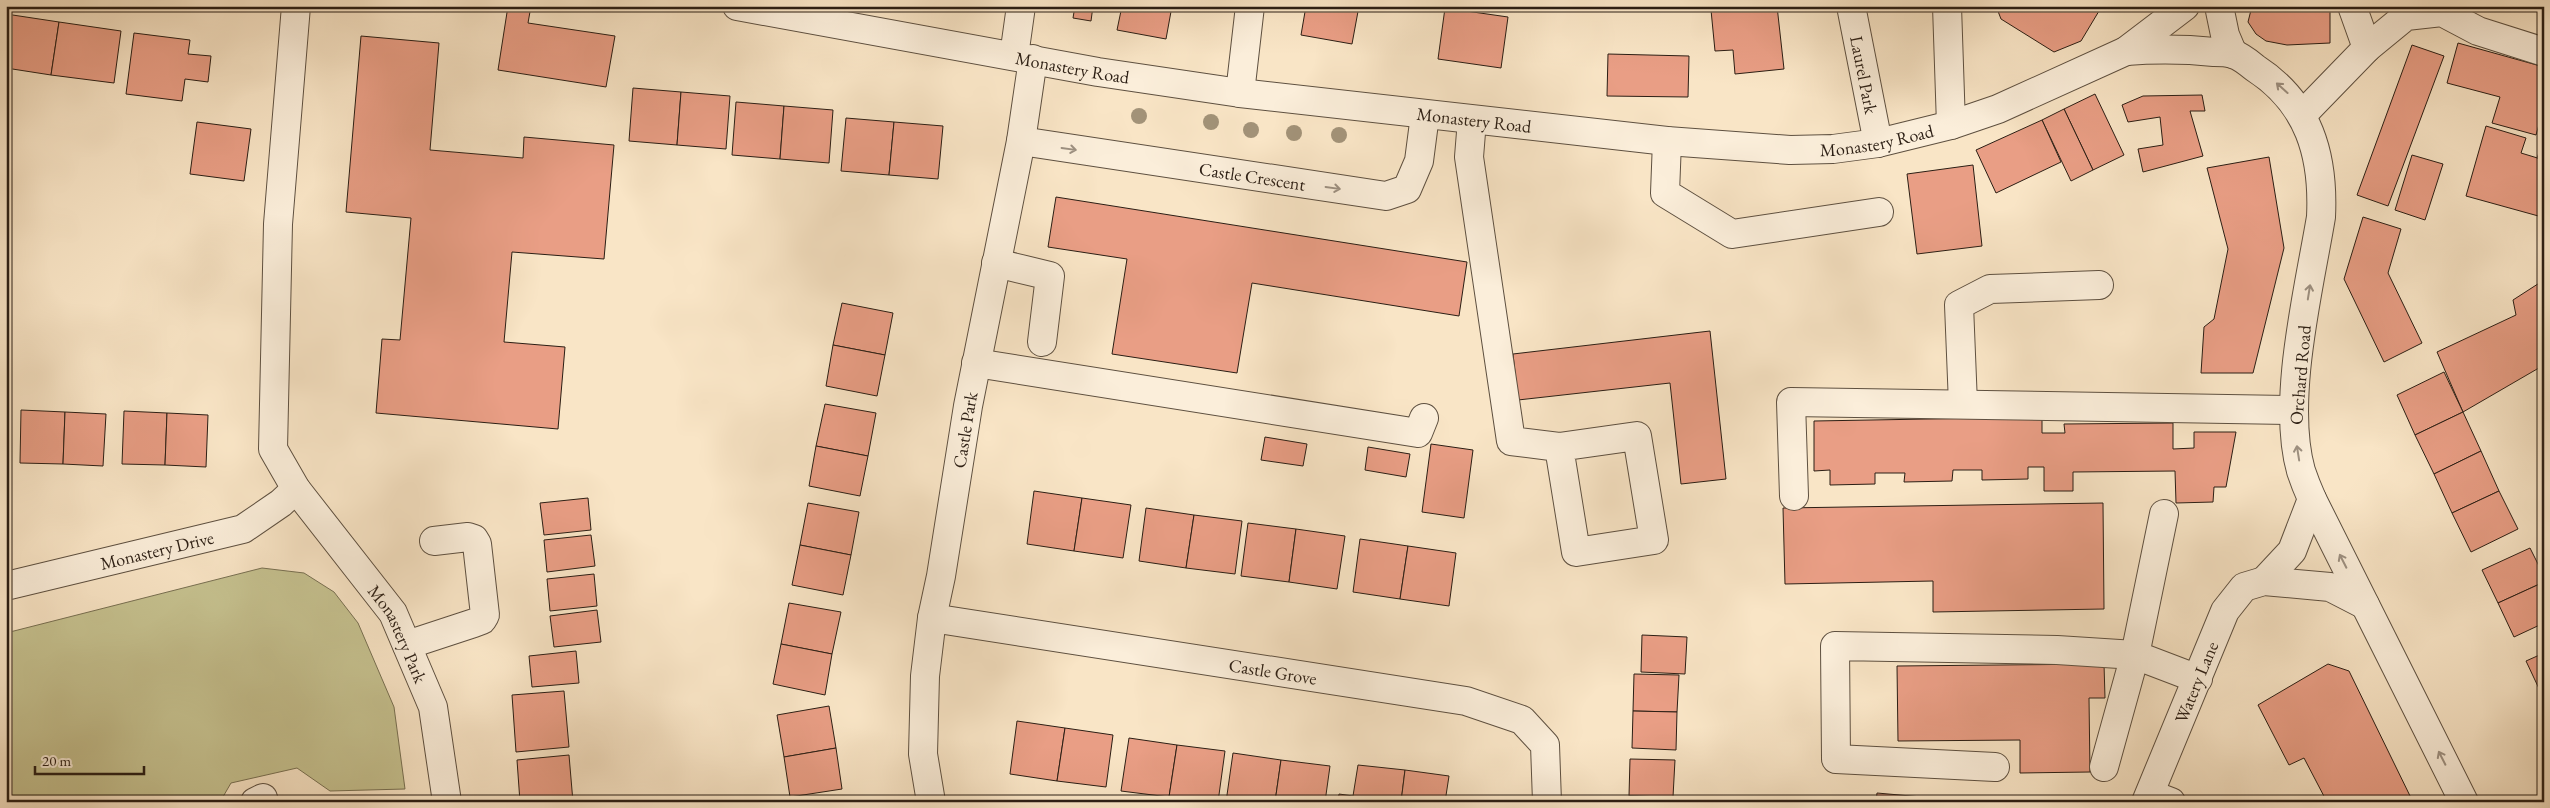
<svg xmlns="http://www.w3.org/2000/svg" width="2550" height="808" font-family="'EB Garamond',serif">
  <style>
    .green { fill: #c6c290; stroke: #787052 }
    .building { fill: #e99e85; stroke: #2b1e14 }
    .lines { fill: none; stroke-linecap: round; stroke-linejoin: round }
    .minor-casing { stroke: #5e5040; stroke-width: 30 }
    .minor { stroke: #fbeeda; stroke-width: 28 }
    .tree { fill: #a29278 }
    .oneway { stroke: #9d9081 }
    .labels { text-anchor: middle; dominant-baseline: central; stroke-width: 5; stroke-linejoin: round; paint-order: stroke }
    .street-label { font-size: 18px; fill: #2b1e14; stroke: #fbeeda }
  </style>
  <rect width="100%" height="100%" fill="#f9e5c6"/>
  <filter id="stains"><feTurbulence type="fractalNoise" baseFrequency=".004" numOctaves="4"/><feColorMatrix values="0 0 0 0 .2 0 0 0 0 .09 0 0 0 0 .02 0 0 0 .5 -.17"/></filter>
  <radialGradient id="worn" r=".72"><stop offset=".6" stop-color="#630" stop-opacity="0"/><stop offset="1" stop-color="#630" stop-opacity=".3"/></radialGradient>
  <polygon class="green" points="262,568 304,573 334,592 358,623 394,707 405,789 330,791 297,768 231,783 220,802 6,802 6,633"/>
  <g class="building">
    <polygon points="508,6 531,6 528,23 615,36 606,87 498,70"/>
    <polygon points="1075,6 1093,6 1091,21 1073,18"/>
    <polygon points="1122,6 1172,6 1166,39 1117,30"/>
    <polygon points="1306,6 1359,6 1352,44 1301,35"/>
    <polygon points="1730,6 1777,6 1784,69 1735,74 1733,50 1715,51 1711,10 1730,8"/>
    <polygon points="1996,6 2102,6 2081,41 2054,52 2001,19"/>
    <polygon points="2252,6 2330,6 2330,43 2287,45 2266,41 2256,34 2248,22"/>
    <polygon points="1445,8 1508,17 1501,68 1438,59"/>
    <polygon points="6,14 59,22 51,75 6,68"/>
    <polygon points="59,22 121,31 114,83 51,75"/>
    <polygon points="134,33 190,40 188,54 211,56 208,82 185,79 182,101 126,94"/>
    <polygon points="361,36 439,43 430,150 523,158 524,137 614,145 604,259 512,252 504,342 565,347 558,429 376,413 382,339 400,340 411,218 346,212"/>
    <polygon points="2458,43 2544,67 2544,107 2536,135 2492,123 2500,97 2447,83"/>
    <polygon points="2412,45 2444,56 2388,206 2357,195"/>
    <polygon points="1608,54 1689,56 1688,97 1607,96"/>
    <polygon points="633,88 681,92 677,145 629,141"/>
    <polygon points="681,92 730,96 726,149 677,145"/>
    <polygon points="2095,94 2124,155 2093,170 2064,109"/>
    <polygon points="2202,95 2205,111 2190,111 2203,156 2143,172 2138,149 2163,145 2160,117 2128,122 2122,105 2143,96"/>
    <polygon points="736,102 784,106 780,159 732,155"/>
    <polygon points="784,106 833,110 829,163 780,159"/>
    <polygon points="2064,109 2093,170 2071,181 2042,120"/>
    <polygon points="846,118 894,122 889,175 841,171"/>
    <polygon points="2042,120 2061,162 1996,193 1976,150"/>
    <polygon points="197,122 251,129 244,181 190,174"/>
    <polygon points="894,122 943,126 938,179 889,175"/>
    <polygon points="2486,126 2526,138 2521,153 2544,160 2544,210 2542,217 2466,196"/>
    <polygon points="2544,139 2544,160 2537,158"/>
    <polygon points="2412,155 2443,164 2425,220 2395,210"/>
    <polygon points="2269,157 2284,248 2253,373 2201,373 2204,327 2214,319 2228,249 2207,168"/>
    <polygon points="1973,165 1982,246 1917,254 1907,174"/>
    <polygon points="1056,197 1467,262 1459,316 1252,283 1237,373 1112,354 1127,259 1048,247"/>
    <polygon points="2363,217 2401,229 2388,273 2422,343 2384,362 2344,279"/>
    <polygon points="2544,280 2544,365 2463,412 2437,352 2516,315 2513,300"/>
    <polygon points="842,303 893,313 885,355 833,345"/>
    <polygon points="1710,331 1726,479 1681,484 1670,383 1518,400 1513,354"/>
    <polygon points="833,345 885,355 877,396 826,386"/>
    <polygon points="2444,372 2463,412 2415,435 2397,395"/>
    <polygon points="825,404 876,413 868,456 816,446"/>
    <polygon points="21,410 65,412 63,464 20,463"/>
    <polygon points="124,411 167,413 165,465 122,464"/>
    <polygon points="65,412 106,414 103,466 63,464"/>
    <polygon points="2463,412 2481,451 2434,474 2415,435"/>
    <polygon points="167,413 208,415 206,467 165,465"/>
    <polygon points="2042,417 2042,433 2065,433 2064,424 2173,423 2173,449 2194,448 2194,432 2236,432 2226,487 2214,487 2213,502 2176,503 2175,471 2073,472 2073,491 2044,491 2044,467 2028,467 2028,479 1982,480 1982,470 1953,470 1952,481 1904,482 1905,473 1875,473 1875,484 1830,485 1830,470 1814,471 1814,421"/>
    <polygon points="1265,437 1307,444 1303,466 1261,460"/>
    <polygon points="1431,444 1473,450 1464,518 1422,512"/>
    <polygon points="816,446 868,456 860,496 809,486"/>
    <polygon points="1368,447 1410,454 1406,477 1365,470"/>
    <polygon points="2481,451 2499,491 2452,513 2434,474"/>
    <polygon points="1034,491 1082,498 1074,551 1027,544"/>
    <polygon points="2499,491 2518,529 2471,552 2452,513"/>
    <polygon points="588,498 591,530 544,535 540,503"/>
    <polygon points="1082,498 1131,505 1123,558 1074,551"/>
    <polygon points="808,503 859,512 851,555 800,545"/>
    <polygon points="2103,503 2104,609 1933,612 1933,581 1785,584 1783,508"/>
    <polygon points="1146,508 1194,515 1186,568 1139,561"/>
    <polygon points="1194,515 1242,521 1235,574 1186,568"/>
    <polygon points="1248,523 1296,529 1289,582 1241,576"/>
    <polygon points="1296,529 1345,536 1337,589 1289,582"/>
    <polygon points="591,535 595,566 547,572 544,540"/>
    <polygon points="1360,539 1408,546 1400,599 1353,592"/>
    <polygon points="800,545 851,555 843,595 792,585"/>
    <polygon points="1408,546 1456,553 1449,606 1400,599"/>
    <polygon points="2530,548 2544,576 2544,582 2498,603 2482,570"/>
    <polygon points="594,574 597,606 550,611 547,579"/>
    <polygon points="2544,582 2544,623 2514,637 2498,603"/>
    <polygon points="789,603 841,612 832,654 781,644"/>
    <polygon points="597,610 601,642 554,647 550,616"/>
    <polygon points="1642,635 1687,637 1685,674 1641,672"/>
    <polygon points="781,644 832,654 825,695 773,684"/>
    <polygon points="576,651 579,683 532,687 529,656"/>
    <polygon points="2544,653 2544,694 2542,695 2526,661"/>
    <polygon points="2104,664 2105,698 2089,698 2090,772 2020,773 2020,740 1898,741 1897,666"/>
    <polygon points="2328,664 2349,671 2413,802 2327,802 2304,758 2289,765 2258,705"/>
    <polygon points="1634,674 1679,675 1677,712 1633,711"/>
    <polygon points="564,691 569,747 516,752 512,695"/>
    <polygon points="829,706 836,748 784,757 777,715"/>
    <polygon points="1633,711 1677,712 1676,750 1632,748"/>
    <polygon points="1017,721 1065,728 1057,781 1010,774"/>
    <polygon points="1065,728 1113,735 1106,787 1057,781"/>
    <polygon points="1129,738 1177,745 1169,797 1121,791"/>
    <polygon points="1177,745 1225,751 1218,802 1169,797"/>
    <polygon points="836,748 842,789 790,797 784,757"/>
    <polygon points="1233,753 1281,760 1275,802 1226,802"/>
    <polygon points="569,755 573,802 520,802 517,760"/>
    <polygon points="1630,759 1675,760 1673,797 1629,796"/>
    <polygon points="1281,760 1330,766 1325,802 1275,802"/>
    <polygon points="1358,765 1405,770 1401,802 1338,802 1339,794 1353,796"/>
    <polygon points="1405,770 1449,776 1445,802 1401,802"/>
    <polygon points="1877,793 1922,797 1921,802 1876,802"/>
    <polygon points="1629,796 1673,797 1673,802 1629,802"/>
  </g>
  <g class="lines">
    <defs>
      <g id="minor">
        <path id="s1" d="M296,6L278,224L273,449L296,489L393,613L433,707L447,802"/>
        <path id="s2" d="M737,6L1098,72L1240,93L1667,141L1790,150L1833,149L1878,143L1951,125L1998,109L2126,51L2185,6"/>
        <path id="s3" d="M1851,6L1878,143"/>
        <polyline points="1947,6 1951,125"/>
        <polyline points="2219,6 2225,35 2233,54"/>
        <polyline points="2352,6 2367,48"/>
        <path d="M2126,51C2155,49 2184,49 2214,52C2219,52 2227,52 2233,54C2240,56 2249,63 2255,68C2309,103 2324,155 2321,217C2309,289 2281,401 2301,471C2304,480 2308,490 2312,499L2464,802"/>
        <polyline points="1014,56 1021,6"/>
        <polyline points="1240,93 1250,6"/>
        <polyline points="2302,115 2367,48 2406,16 2442,12 2478,31 2544,52"/>
        <polyline points="1472,120 1469,157 1511,441 1559,447 1576,552 1654,540 1637,436 1559,447"/>
        <path id="s4" d="M1021,141L1386,196L1407,189L1419,161L1425,115"/>
        <polyline points="1667,141 1665,193 1732,234 1879,212"/>
        <polyline points="996,263 1050,276 1042,342"/>
        <polyline points="976,363 1418,433 1424,418"/>
        <polyline points="1963,404 1959,305 1990,289 2099,285"/>
        <polyline points="1794,496 1791,402 2294,410"/>
        <polyline points="2264,581 2292,551 2312,499"/>
        <path id="s5" d="M6,586L243,529L281,503L296,489"/>
        <path id="s6" d="M932,618L1466,701L1522,720L1545,745L1547,802"/>
        <polyline points="407,645 474,623 482,620 485,615 477,544 474,539 468,537 434,541"/>
        <polyline points="1995,767 1836,759 1835,646 2057,650 2135,655 2198,679"/>
        <polyline points="2104,767 2135,655 2164,514"/>
        <polyline points="2150,794 2171,802"/>
        <polyline points="255,802 263,798"/>
        <path id="s7" d="M931,802L923,754L925,676L932,618L941,576L968,406L1021,141L1033,59"/>
        <path id="s8" d="M2146,802L2225,611L2244,587L2264,581L2330,587L2365,605"/>
      </g>
    </defs>
    <use href="#minor" class="minor-casing"/>
    <use href="#minor" class="minor"/>
  </g>
  <g class="tree">
    <circle cx="1139" cy="116" r="8"/>
    <circle cx="1211" cy="122" r="8"/>
    <circle cx="1251" cy="130" r="8"/>
    <circle cx="1294" cy="133" r="8"/>
    <circle cx="1339" cy="135" r="8"/>
  </g>
  <defs><path id="oneway-shaft" d="M-6 0H5M1.5-3L5.5 0L1.5 3" fill="none" stroke-width="1.6" stroke-linecap="round" stroke-linejoin="round" transform="scale(1.25)"/></defs>
  <g class="oneway">
    <use href="#oneway-shaft" transform="translate(2282 88) rotate(-138)"/>
    <use href="#oneway-shaft" transform="translate(1069 149) rotate(8)"/>
    <use href="#oneway-shaft" transform="translate(1333 188) rotate(8)"/>
    <use href="#oneway-shaft" transform="translate(2309 292) rotate(-81)"/>
    <use href="#oneway-shaft" transform="translate(2298 453) rotate(-99)"/>
    <use href="#oneway-shaft" transform="translate(2343 561) rotate(-117)"/>
    <use href="#oneway-shaft" transform="translate(2442 758) rotate(-117)"/>
  </g>
  <g class="labels">
    <g class="street-label">
      <text stroke="none"><textPath href="#s2" startOffset="341">Monastery Road</textPath></text>
      <text stroke="none"><textPath href="#s3" startOffset="70">Laurel Park</textPath></text>
      <text stroke="none"><textPath href="#s2" startOffset="746">Monastery Road</textPath></text>
      <text stroke="none"><textPath href="#s2" startOffset="1151">Monastery Road</textPath></text>
      <text stroke="none"><textPath href="#s4" startOffset="234">Castle Crescent</textPath></text>
      <text transform="translate(2300 375) rotate(-85)">Orchard Road</text>
      <text stroke="none"><textPath href="#s7" startOffset="376">Castle Park</textPath></text>
      <text stroke="none"><textPath href="#s5" startOffset="155">Monastery Drive</textPath></text>
      <text stroke="none"><textPath href="#s1" startOffset="668">Monastery Park</textPath></text>
      <text stroke="none"><textPath href="#s6" startOffset="345">Castle Grove</textPath></text>
      <text stroke="none"><textPath href="#s8" startOffset="130">Watery Lane</textPath></text>
    </g>
  </g>
  <rect width="2550" height="808" fill="none" stroke="#f9e5c6" stroke-width="25"/>
  <rect x="8" y="8" width="2535" height="793" fill="none" stroke="#2b1e14" stroke-width="2.5"/>
  <rect x="12" y="12" width="2525" height="783" fill="none" stroke="#2b1e14"/>
  <path d="M35 766v8h109v-8" fill="none" stroke="#2b1e14" stroke-width="2.5"/>
  <text x="42" y="766" font-size="15" fill="#2b1e14" stroke="#fbeeda" stroke-width="4" paint-order="stroke">20 m</text>
  <rect width="100%" height="100%" filter="url(#stains)"/>
  <rect width="100%" height="100%" fill="url(#worn)"/>
</svg>
